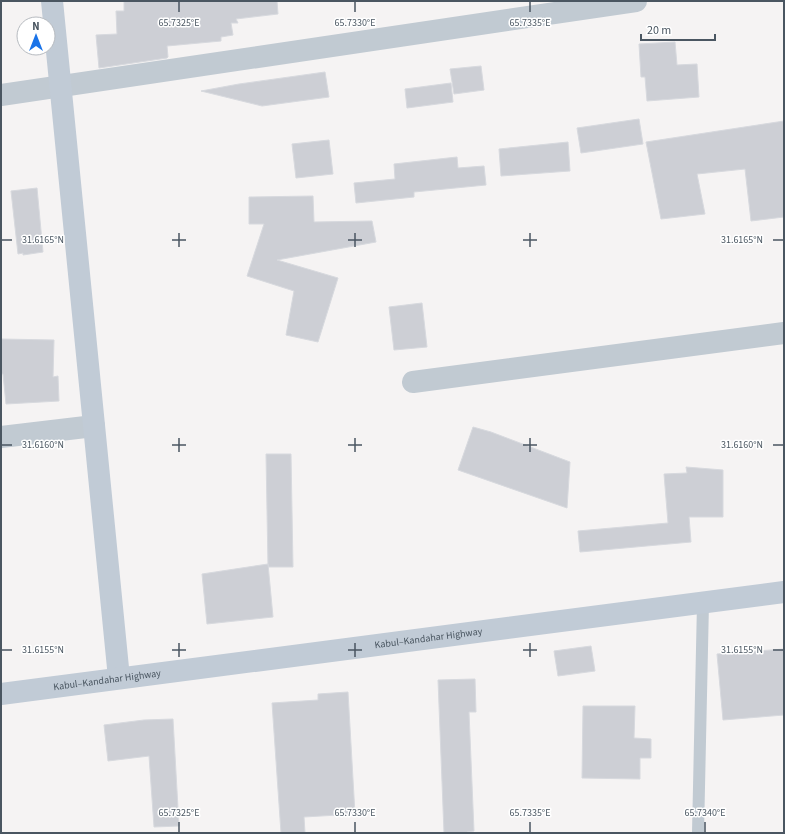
<svg xmlns="http://www.w3.org/2000/svg" width="785" height="834" font-family="'Source Sans 3',sans-serif">
  <style>
    .building { fill: #cdcfd5; stroke: #d7d9de }
    .lines { fill: none; stroke-linecap: round; stroke-linejoin: round }
    .lane { stroke: #c1cad2; stroke-width: 12 }
    .street { stroke: #c1cad2; stroke-width: 22 }
    .secondary { stroke: #c1cbd6; stroke-width: 22 }
    .ticks { fill: none; stroke: #4a5661; stroke-width: 1.5 }
    .labels { text-anchor: middle; dominant-baseline: central; stroke-width: 3; stroke-linejoin: round; paint-order: stroke }
    .street-label { font-size: 10px; fill: #4a5661; stroke: #fff }
    .ticks-label { font-size: 10px; text-anchor: middle; fill: #4a5661; stroke: #fff; stroke-width: 3; stroke-linejoin: round; paint-order: stroke }
  </style>
  <rect width="100%" height="100%" fill="#f5f3f3"/>
  <g class="building">
    <polygon points="124,1 277,1 278,14 236,19 238,23 231,23 233,35 221,37 221,41 167,46 168,57 167,58 99,68 96,35 117,34 116,11 124,11"/>
    <polygon points="675,42 677,65 697,64 699,97 647,101 645,77 641,77 639,44"/>
    <polygon points="481,66 484,90 454,94 450,69"/>
    <polygon points="325,72 329,97 262,106 201,91 239,84"/>
    <polygon points="451,83 453,102 407,108 405,89"/>
    <polygon points="639,119 643,144 581,153 577,128"/>
    <polygon points="784,121 784,217 751,221 745,169 697,174 705,214 661,219 646,142"/>
    <polygon points="329,140 333,174 296,178 292,144"/>
    <polygon points="568,142 570,171 501,176 499,149"/>
    <polygon points="457,157 458,168 484,166 486,185 414,192 414,197 356,203 354,183 395,179 394,164"/>
    <polygon points="37,188 43,252 23,255 23,253 18,254 11,191"/>
    <polygon points="313,196 314,222 372,221 376,242 277,260 338,278 318,342 286,335 294,291 247,276 264,224 249,224 249,197"/>
    <polygon points="422,303 427,347 394,350 389,307"/>
    <polygon points="1,339 54,340 53,377 58,376 59,401 6,404 3,374 1,374"/>
    <polygon points="473,427 491,432 570,462 567,508 458,470"/>
    <polygon points="266,454 291,454 293,567 268,567"/>
    <polygon points="686,467 723,470 723,517 689,517 691,542 580,552 578,531 668,523 664,474 687,473"/>
    <polygon points="268,564 273,617 207,624 202,574"/>
    <polygon points="591,646 595,671 558,676 554,651"/>
    <polygon points="784,649 784,715 723,720 717,654"/>
    <polygon points="475,679 476,712 469,712 474,831 467,832 467,833 444,833 438,680"/>
    <polygon points="348,692 355,814 304,817 305,833 281,833 272,703 318,700 318,694"/>
    <polygon points="583,706 635,706 634,738 651,739 651,758 640,758 640,779 582,778"/>
    <polygon points="173,719 179,826 154,827 149,756 108,761 104,725 144,720"/>
  </g>
  <g class="lines">
    <polyline class="lane" points="698,833 703,603"/>
    <g class="street">
      <polyline points="1,95 636,1"/>
      <polyline points="413,382 784,333"/>
      <polyline points="1,437 94,426"/>
    </g>
    <g class="secondary">
      <polyline points="52,1 119,678"/>
      <path id="s1" d="M1,694L784,592"/>
    </g>
  </g>
  <path class="ticks" d="M179,2V12M355,2V12M530,2V12M179,233V247M355,233V247M530,233V247M2,240H12M172,240H186M348,240H362M523,240H537M773,240H783M179,438V452M355,438V452M530,438V452M2,445H12M172,445H186M348,445H362M523,445H537M773,445H783M179,643V657M355,643V657M530,643V657M2,650H12M172,650H186M348,650H362M523,650H537M773,650H783M179,822V832M355,822V832M530,822V832M705,822V832"/>
  <g class="labels">
    <g class="street-label">
      <text stroke="none"><textPath href="#s1" startOffset="431">Kabul–Kandahar Highway</textPath></text>
      <text stroke="none"><textPath href="#s1" startOffset="107">Kabul–Kandahar Highway</textPath></text>
    </g>
  </g>
  <g class="ticks-label">
    <text x="179" y="26">65.7325°E</text>
    <text x="355" y="26">65.7330°E</text>
    <text x="530" y="26">65.7335°E</text>
    <text x="43" y="243">31.6165°N</text>
    <text x="742" y="243">31.6165°N</text>
    <text x="43" y="448">31.6160°N</text>
    <text x="742" y="448">31.6160°N</text>
    <text x="43" y="653">31.6155°N</text>
    <text x="742" y="653">31.6155°N</text>
    <text x="179" y="816">65.7325°E</text>
    <text x="355" y="816">65.7330°E</text>
    <text x="530" y="816">65.7335°E</text>
    <text x="705" y="816">65.7340°E</text>
  </g>
  <rect width="785" height="834" fill="none" stroke="#4a5661" stroke-width="4"/>
  <g transform="translate(36 36)"><circle r="19" fill="#ffffff" stroke="#b7bbc0"/>
  <path d="M0-3L7 15L0 10L-7 15Z" fill="#1a73e8"/>
  <text y="-6" font-size="11" font-weight="bold" text-anchor="middle" fill="#4a5661">N</text>
  </g>
  <path d="M641 34v6h74v-6" fill="none" stroke="#4a5661" stroke-width="2"/>
  <text x="647" y="34" font-size="12" fill="#4a5661" stroke="#ffffff" stroke-width="3" paint-order="stroke">20 m</text>
</svg>
